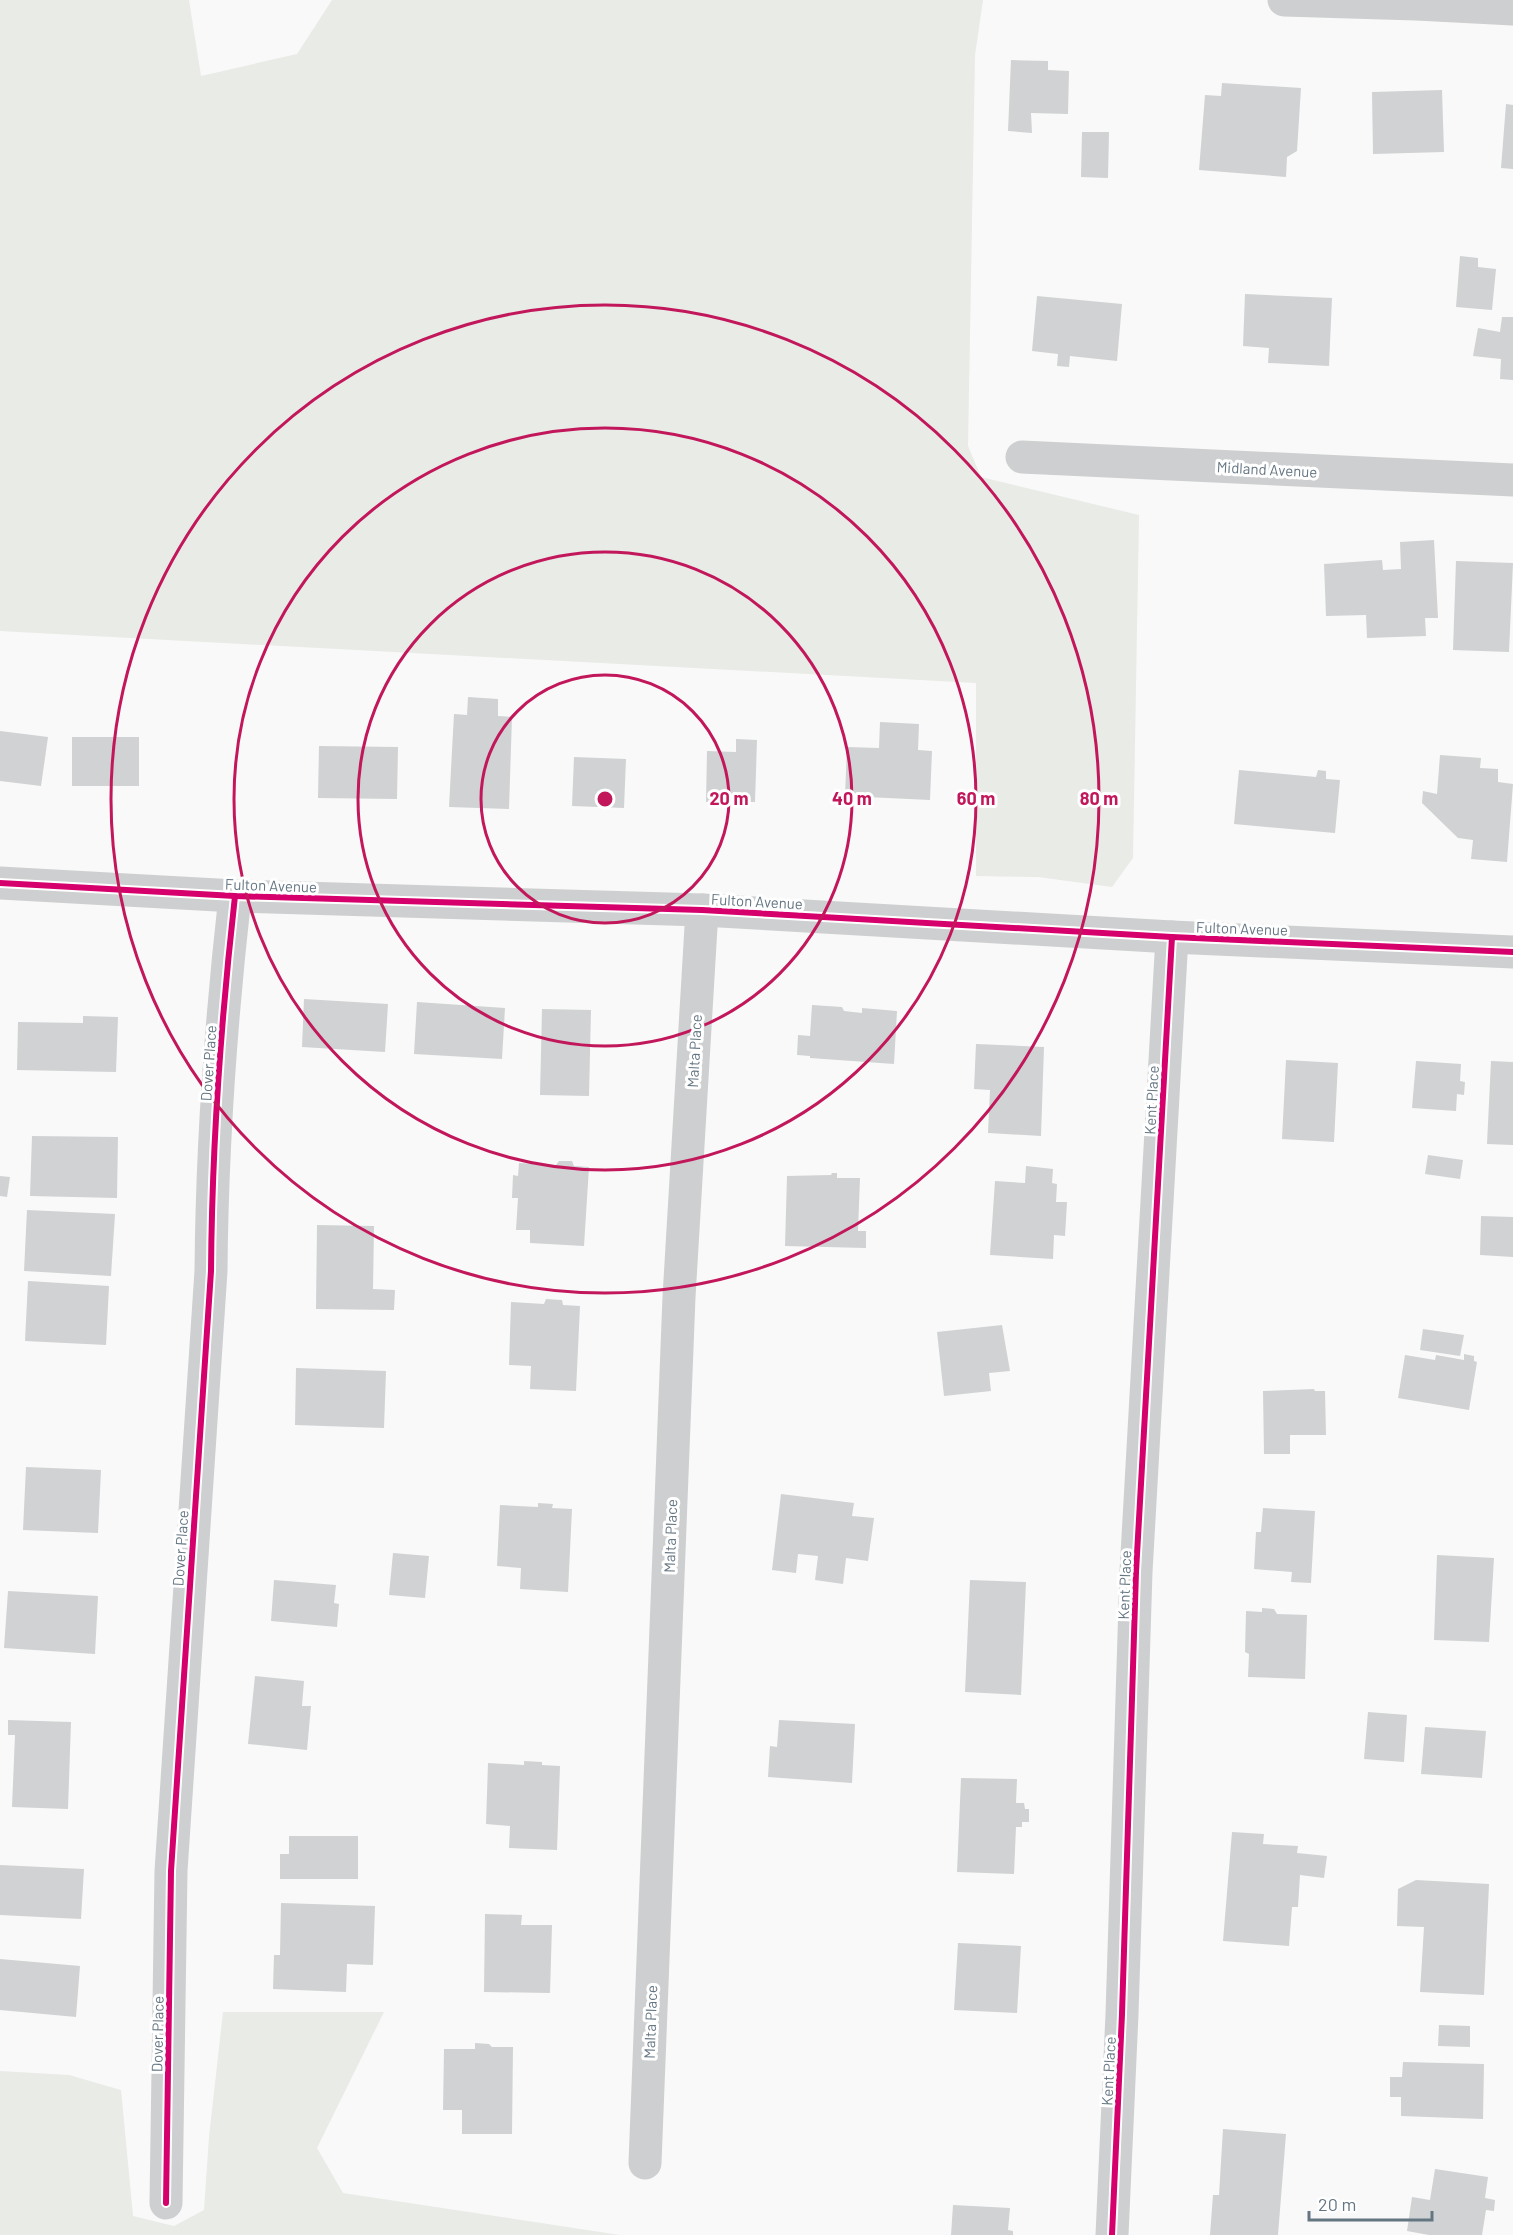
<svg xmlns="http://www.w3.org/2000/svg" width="1513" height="2235" font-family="Barlow,sans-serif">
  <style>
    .green { fill: #e8ebe6 }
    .building { fill: #d0d2d3 }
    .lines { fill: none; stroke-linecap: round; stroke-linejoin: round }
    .minor { stroke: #cecfd0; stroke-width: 33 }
    .cycleway-casing { stroke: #fff; stroke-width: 10 }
    .cycleway { stroke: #d6006c; stroke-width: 6 }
    .ring { fill: none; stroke: #c2185b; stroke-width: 3 }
    .labels { text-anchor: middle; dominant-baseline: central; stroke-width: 6; stroke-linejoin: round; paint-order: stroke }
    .street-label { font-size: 15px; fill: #657683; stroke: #fff }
    .centre { fill: #c2185b; stroke: #fff; stroke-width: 3 }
    .ring-label { font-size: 18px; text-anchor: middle; font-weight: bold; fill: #c2185b; stroke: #fff; stroke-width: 6; stroke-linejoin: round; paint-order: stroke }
  </style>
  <rect width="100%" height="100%" fill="#f9f9f9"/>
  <g class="green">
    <polygon points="0,0 189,0 201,76 297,54 332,0 983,0 975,55 968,446 981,477 1139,515 1133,858 1112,887 1038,877 976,876 976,683 0,631"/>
    <polygon points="223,2012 384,2012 317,2148 343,2193 620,2235 0,2235 0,2071 69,2075 121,2090 133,2216 174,2226 204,2210 209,2137"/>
  </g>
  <g class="building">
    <polygon points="1011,60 1048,61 1048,70 1069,71 1068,114 1031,113 1032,133 1008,131"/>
    <polygon points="1222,83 1301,88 1297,151 1287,157 1286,177 1199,170 1205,95 1221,96"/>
    <polygon points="1442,90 1444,152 1373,154 1372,92"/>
    <polygon points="1506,104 1513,105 1513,169 1501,168"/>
    <polygon points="1082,132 1109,132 1108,178 1081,177"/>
    <polygon points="1460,256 1478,258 1478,267 1496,269 1492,310 1456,307"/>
    <polygon points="1245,294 1332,298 1329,366 1268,363 1269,348 1243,346"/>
    <polygon points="1037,296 1122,304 1117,361 1070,356 1069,367 1057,366 1058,354 1032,351"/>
    <polygon points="1502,317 1513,317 1513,380 1500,379 1501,359 1473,356 1478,328 1500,332"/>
    <polygon points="1434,540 1438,618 1425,618 1426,636 1367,638 1366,615 1326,616 1324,564 1382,560 1383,570 1401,569 1400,542"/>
    <polygon points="1456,561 1513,563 1509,652 1453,650"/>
    <polygon points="468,697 498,699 498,716 512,717 509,809 449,807 454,714 467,715"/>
    <polygon points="880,722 919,724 918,750 932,751 930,800 845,796 847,747 879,748"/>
    <polygon points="0,731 48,737 41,786 0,781"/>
    <rect x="72" y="737" width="67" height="49"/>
    <polygon points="736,739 757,740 755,802 706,802 707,751 736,752"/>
    <polygon points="319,746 398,747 397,799 318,798"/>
    <polygon points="1440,755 1481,758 1480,768 1498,769 1498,782 1513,784 1507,862 1471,859 1473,840 1458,838 1422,803 1423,791 1437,794"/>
    <polygon points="574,757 626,759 624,808 572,806"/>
    <polygon points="1239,770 1316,777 1318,770 1326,771 1326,779 1340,780 1335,833 1234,824"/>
    <polygon points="304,999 388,1004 385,1052 302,1047"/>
    <polygon points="417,1002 505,1008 502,1059 414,1054"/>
    <polygon points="812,1005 842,1007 844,1011 862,1013 862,1008 897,1011 894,1064 810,1058 810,1056 797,1055 798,1035 810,1036"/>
    <polygon points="542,1009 591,1010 589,1096 540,1095"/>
    <polygon points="83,1016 118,1017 116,1072 17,1070 18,1022 83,1023"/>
    <polygon points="976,1044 1044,1047 1041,1136 988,1133 990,1090 974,1089"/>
    <polygon points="1286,1060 1338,1063 1334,1142 1282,1139"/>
    <polygon points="1416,1061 1461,1064 1460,1081 1465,1082 1464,1095 1457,1094 1456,1111 1412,1108"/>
    <polygon points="1491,1061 1513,1062 1513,1145 1487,1144"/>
    <polygon points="32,1136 118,1137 117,1198 30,1196"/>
    <polygon points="1428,1155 1463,1160 1460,1179 1425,1174"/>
    <polygon points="559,1161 572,1161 574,1166 589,1167 584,1246 530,1243 530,1230 516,1230 518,1198 512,1198 513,1175 518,1176 519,1163 556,1165"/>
    <polygon points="1026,1166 1053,1169 1052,1183 1057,1184 1056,1202 1067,1202 1065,1236 1054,1235 1053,1259 990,1255 995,1181 1025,1183"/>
    <polygon points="832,1173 837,1173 837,1178 860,1178 858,1231 866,1231 866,1248 785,1246 787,1176 831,1175"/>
    <polygon points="0,1176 10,1177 7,1197 0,1196"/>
    <polygon points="27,1210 115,1214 111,1276 24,1271"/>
    <polygon points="1481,1216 1513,1217 1513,1257 1480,1255"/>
    <polygon points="317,1225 374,1226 373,1289 395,1290 394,1310 316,1309"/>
    <polygon points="28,1281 109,1286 106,1345 25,1341"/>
    <polygon points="546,1299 562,1300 563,1305 580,1306 576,1391 530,1389 531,1366 509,1365 511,1302 544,1304"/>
    <polygon points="1002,1325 1010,1371 989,1373 991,1391 944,1396 937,1332"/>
    <polygon points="1423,1329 1464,1335 1460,1356 1420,1350"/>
    <polygon points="1464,1354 1474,1356 1474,1361 1477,1362 1469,1410 1398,1398 1405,1355 1435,1360 1436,1355 1464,1360"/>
    <polygon points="296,1368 386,1371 384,1428 295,1425"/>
    <polygon points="1314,1389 1315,1391 1325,1391 1326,1435 1290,1435 1290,1454 1264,1454 1263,1391"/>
    <polygon points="26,1467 101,1470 98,1533 23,1530"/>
    <polygon points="781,1494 854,1503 852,1516 874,1518 868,1561 846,1558 843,1584 815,1580 818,1556 798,1554 796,1573 772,1570"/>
    <polygon points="538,1503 553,1504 552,1508 572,1509 568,1592 520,1589 521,1568 497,1566 500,1505 538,1507"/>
    <polygon points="1263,1508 1315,1511 1311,1583 1291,1582 1292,1572 1254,1569 1256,1532 1261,1532"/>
    <polygon points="393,1553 429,1556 425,1598 389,1595"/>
    <polygon points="1437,1555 1494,1558 1489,1642 1434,1640"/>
    <polygon points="274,1580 336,1585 334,1603 339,1604 337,1627 271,1621"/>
    <polygon points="970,1580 1026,1582 1021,1695 965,1692"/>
    <polygon points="8,1591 98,1596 95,1654 4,1648"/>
    <polygon points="1262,1608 1274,1609 1277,1614 1307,1615 1305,1679 1248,1677 1249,1654 1245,1652 1246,1611 1262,1612"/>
    <polygon points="255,1676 304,1681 302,1706 311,1706 307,1750 248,1744"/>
    <polygon points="1368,1712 1407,1715 1404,1762 1364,1759"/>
    <polygon points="8,1720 71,1722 68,1809 12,1807 15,1735 8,1735"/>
    <polygon points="779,1720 855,1724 852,1783 768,1777 770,1746 777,1747"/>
    <polygon points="1425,1727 1486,1731 1482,1778 1421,1774"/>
    <polygon points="524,1761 542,1762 542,1765 560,1766 557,1850 509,1848 510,1826 486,1824 488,1763 524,1765"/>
    <polygon points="961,1778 1017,1779 1016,1803 1024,1803 1025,1809 1029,1809 1029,1822 1022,1822 1022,1827 1016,1827 1014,1874 957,1872"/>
    <polygon points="1232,1832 1264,1834 1263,1844 1298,1846 1297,1853 1327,1856 1324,1878 1300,1875 1298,1907 1292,1907 1289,1946 1223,1941"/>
    <polygon points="289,1836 358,1836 358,1879 280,1879 280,1854 289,1854"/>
    <polygon points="0,1865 84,1869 81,1919 0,1915"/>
    <polygon points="1416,1880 1489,1884 1484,1995 1420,1992 1424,1927 1397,1926 1398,1889"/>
    <polygon points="281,1903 375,1906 373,1965 347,1964 346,1992 273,1989 274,1955 280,1955"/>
    <polygon points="485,1914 522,1915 521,1925 552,1925 550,1993 484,1992"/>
    <polygon points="958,1943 1021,1946 1017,2013 954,2010"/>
    <polygon points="0,1959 80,1966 76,2017 0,2010"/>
    <polygon points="1439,2025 1470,2026 1470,2047 1438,2046"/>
    <polygon points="475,2043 489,2044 492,2047 513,2047 512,2134 462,2134 462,2110 443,2110 444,2049 475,2049"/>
    <polygon points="1403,2062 1484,2064 1483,2119 1401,2116 1401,2097 1390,2097 1390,2077 1402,2077"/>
    <polygon points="1223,2129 1286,2134 1278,2235 1210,2235 1213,2195 1219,2195"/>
    <polygon points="1435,2169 1488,2177 1485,2198 1495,2200 1494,2211 1486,2210 1482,2235 1429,2235 1407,2231 1412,2197 1430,2200"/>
    <polygon points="953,2205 1010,2208 1008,2230 1013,2231 1013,2235 951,2235"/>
  </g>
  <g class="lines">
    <g class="minor">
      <polyline points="1284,0 1416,4 1513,9"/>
      <polyline points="1022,457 1513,480"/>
      <polyline points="0,883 235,896 702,910 1172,937 1513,952"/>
      <polyline points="645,2163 679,1297 702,910"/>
      <path d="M166,2203L171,1871L211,1271C212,1146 221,1020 235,896"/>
      <polyline points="1112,2235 1122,2014 1136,1572 1172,937"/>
    </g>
    <defs>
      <g id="cycleway">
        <polyline points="0,883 235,896 702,910 1172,937 1513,952"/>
        <path d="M166,2203L171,1871L211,1271C212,1146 221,1020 235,896"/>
        <polyline points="1112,2235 1122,2014 1136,1572 1172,937"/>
      </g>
    </defs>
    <use href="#cycleway" class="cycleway-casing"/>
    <use href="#cycleway" class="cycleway"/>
  </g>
  <g class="ring">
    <circle cx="605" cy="799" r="124"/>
    <circle cx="605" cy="799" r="247"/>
    <circle cx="605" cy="799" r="371"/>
    <circle cx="605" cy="799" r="494"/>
  </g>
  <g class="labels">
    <g class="street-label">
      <text transform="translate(1267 469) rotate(3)">Midland Avenue</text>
      <text transform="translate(271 885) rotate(2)">Fulton Avenue</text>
      <text transform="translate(757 901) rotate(3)">Fulton Avenue</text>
      <text transform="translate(1242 928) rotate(2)">Fulton Avenue</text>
      <text transform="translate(694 1051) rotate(-87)">Malta Place</text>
      <text transform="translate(208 1063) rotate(-86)">Dover Place</text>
      <text transform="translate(1151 1100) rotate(-87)">Kent Place</text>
      <text transform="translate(670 1536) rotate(-88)">Malta Place</text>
      <text transform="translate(180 1548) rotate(-86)">Dover Place</text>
      <text transform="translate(1124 1585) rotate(-88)">Kent Place</text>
      <text transform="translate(650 2022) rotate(-88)">Malta Place</text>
      <text transform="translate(157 2034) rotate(-89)">Dover Place</text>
      <text transform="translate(1108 2071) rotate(-87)">Kent Place</text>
    </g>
  </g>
  <circle cx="605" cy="799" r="9" class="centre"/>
  <g class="ring-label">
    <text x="729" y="805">20 m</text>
    <text x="852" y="805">40 m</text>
    <text x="976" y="805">60 m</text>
    <text x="1099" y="805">80 m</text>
  </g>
  <path d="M1309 2211v9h123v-9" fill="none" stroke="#657683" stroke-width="3"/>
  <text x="1318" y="2211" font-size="18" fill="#657683" stroke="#ffffff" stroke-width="4.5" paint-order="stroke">20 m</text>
</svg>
